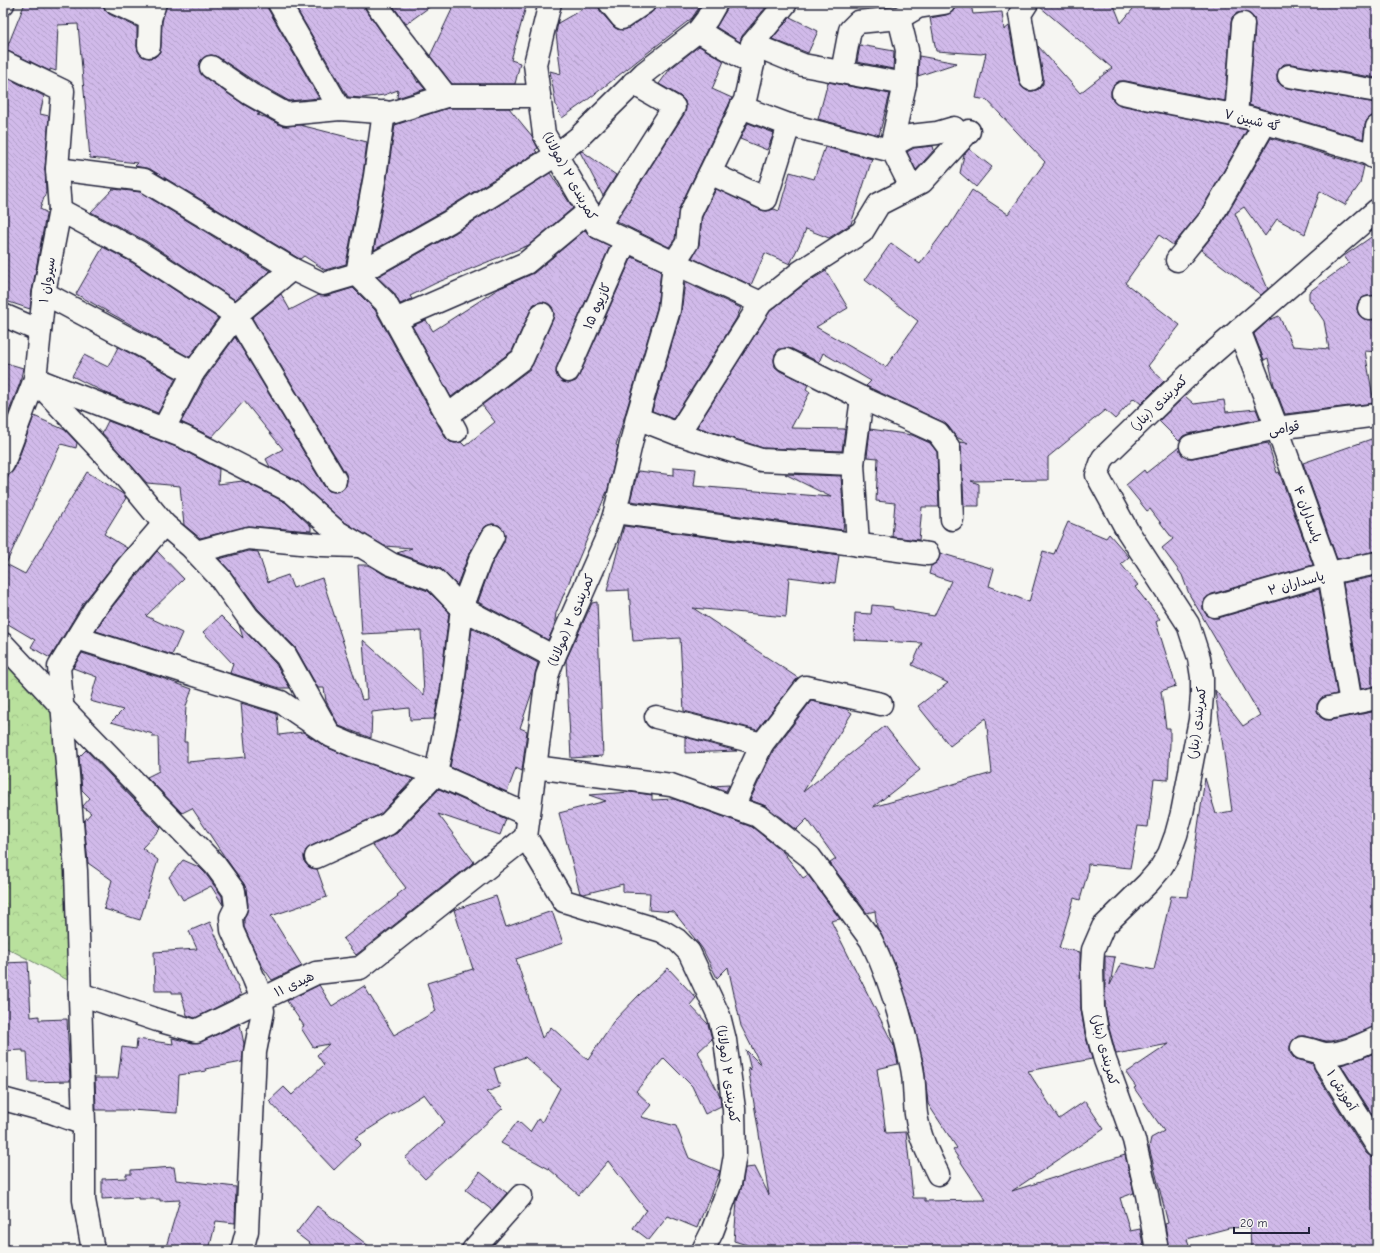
<svg xmlns="http://www.w3.org/2000/svg" width="1380" height="1253" font-family="'Comic Neue','Playpen Sans Arabic',sans-serif">
  <style>
    .forest { fill: url(#forest-crowns); stroke: #6e826c }
    .building { fill: url(#building-back-hatch); stroke: #22223b }
    .lines { fill: none; stroke-linecap: round; stroke-linejoin: round }
    .minor-casing { stroke: #22223b; stroke-width: 25 }
    .minor { stroke: #f6f6f2; stroke-width: 22 }
    .labels { text-anchor: middle; dominant-baseline: central; stroke-width: 3; stroke-linejoin: round; paint-order: stroke }
    .street-label { font-size: 13px; fill: #22223b; stroke: #f6f6f2 }
  </style>
  <defs>
    <pattern id="forest-crowns" width="20" height="18" patternUnits="userSpaceOnUse"><rect width="20" height="18" fill="#b9e19d"/><path d="M2 6a3 3 0 1 1 6 0M12 15a3 3 0 1 1 6 0" fill="none" stroke="#9fc188"/></pattern>
    <pattern id="building-back-hatch" width="6" height="6" patternUnits="userSpaceOnUse"><rect width="6" height="6" fill="#d1baea"/><path d="M-1 5l2 2M0 0l6 6M5-1l2 2" fill="none" stroke="#b3a0ca"/></pattern>
  </defs>
  <rect width="100%" height="100%" fill="#f6f6f2"/>
  <filter id="ink" filterUnits="userSpaceOnUse"><feTurbulence type="fractalNoise" baseFrequency=".025" numOctaves="2"/><feDisplacementMap in="SourceGraphic" scale="8" xChannelSelector="R" yChannelSelector="G"/><feConvolveMatrix kernelMatrix="1 2 1 2 8 2 1 2 1" color-interpolation-filters="sRGB"/></filter>
  <g filter="url(#ink)">
    <polygon class="forest" points="3,656 62,719 79,986 3,946"/>
    <g class="building">
      <polygon points="25,3 103,3 105,10 109,14 137,27 137,46 138,51 142,56 149,58 155,57 160,52 161,46 162,21 167,3 267,3 268,9 319,98 289,101 257,83 218,57 212,55 206,56 201,60 199,66 200,72 204,77 243,104 260,114 257,115 265,117 280,125 287,126 300,125 367,142 363,174 346,264 325,270 304,256 300,259 298,258 150,169 135,166 138,163 90,158 78,24 58,25 56,71 50,69 50,71 6,50"/>
      <polygon points="293,3 364,3 366,10 387,40 414,75 418,83 418,81 425,89 397,98 398,90 384,95 362,98 348,97"/>
      <polygon points="391,3 435,3 406,24"/>
      <polygon points="455,3 527,3 511,60 520,63 515,84 452,84 430,56"/>
      <polygon points="593,3 598,3 600,11 613,26 617,29 623,30 629,28 651,13 655,9 656,3 702,3 692,18 586,101 562,118 556,105 550,71 561,74 556,33 558,23"/>
      <polygon points="728,3 761,3 767,6 742,36 740,42 716,27 727,9"/>
      <polygon points="1039,3 1113,3 1121,23 1138,3 1377,3 1377,78 1291,64 1284,64 1280,68 1277,74 1277,81 1281,85 1287,88 1376,103 1373,115 1367,120 1365,125 1363,139 1249,105 1255,25 1254,18 1250,14 1244,12 1237,13 1232,17 1231,23 1225,101 1126,81 1119,81 1114,85 1111,91 1111,97 1115,102 1120,105 1247,130 1200,212 1173,245 1159,235 1125,283 1180,325 1148,366 1164,381 1141,404 1134,398 1115,419 1105,410 1048,457 1048,480 971,481 979,484 979,506 964,506 961,447 960,442 968,443 956,437 948,426 943,422 866,386 871,381 823,353 819,362 792,349 786,348 779,349 775,354 774,360 775,367 780,371 808,385 806,389 810,392 791,428 845,429 842,451 763,448 697,427 770,311 806,283 826,271 848,308 816,327 886,367 918,321 865,280 891,243 920,264 947,227 948,228 972,190 1008,214 1045,162 987,100 976,98 986,53 981,54 936,51 930,18 946,15 952,12 956,7 971,5 973,14 1002,12 1004,30 1009,26 1019,81 1022,87 1027,91 1033,91 1039,89 1043,84 1043,77 1038,46 1080,93 1112,68 1039,6"/>
      <polygon points="790,17 818,31 808,53 772,39"/>
      <polygon points="860,45 894,51 893,69 857,62"/>
      <polygon points="699,46 724,61 712,89 732,98 679,209 675,239 669,247 616,221 685,113 686,107 685,101 680,96 659,84 670,69"/>
      <polygon points="919,56 957,63 918,76"/>
      <polygon points="3,76 44,96 40,114 49,116 45,168 46,192 40,209 46,212 46,215 32,291 30,309 3,300"/>
      <polygon points="828,82 890,94 879,135 818,119"/>
      <polygon points="448,108 509,108 532,136 538,148 535,150 537,152 443,211 374,250 387,178 395,125"/>
      <polygon points="748,123 774,133 767,150 740,139"/>
      <polygon points="1271,138 1364,166 1360,184 1345,205 1320,191 1305,234 1277,219 1265,236 1244,207 1235,213 1268,289 1261,295 1201,250 1221,225"/>
      <polygon points="933,146 934,150 916,170 907,152 914,148"/>
      <polygon points="825,147 872,159 851,224 829,238 806,229 804,234 803,233 804,235 790,264 765,253 751,285 692,258 699,245 702,217 716,189 761,210 767,211 774,209 779,211 790,172 814,179"/>
      <polygon points="969,149 992,167 976,187 960,173 964,155"/>
      <polygon points="582,151 616,175 603,196 580,152"/>
      <polygon points="550,173 573,208 529,245 436,283 410,296 412,299 400,304 394,293 377,277 455,233"/>
      <polygon points="113,189 140,192 270,271 235,300 146,241 91,212"/>
      <polygon points="585,230 591,237 610,246 557,366 556,373 558,378 563,382 570,383 576,381 579,376 632,257 661,270 657,308 616,445 618,446 608,489 556,613 554,627 548,640 478,602 491,565 504,542 505,535 503,529 499,525 492,524 486,526 482,530 469,554 457,585 440,568 397,553 412,548 384,546 343,521 300,483 270,467 266,459 283,449 244,401 212,437 181,422 204,380 235,337 324,486 329,491 335,492 342,490 346,486 347,480 346,474 252,318 281,294 290,310 319,295 327,296 353,288 375,310 445,437 450,442 455,443 461,442 465,446 495,422 482,405 530,369 533,364 553,319 554,313 552,307 547,303 541,302 534,304 531,309 512,351 451,397 412,326 426,320 433,331 498,289 534,273"/>
      <polygon points="1377,233 1377,295 1367,296 1362,298 1358,303 1357,309 1359,315 1364,319 1377,320 1377,352 1365,351 1374,403 1285,414 1274,385 1268,358 1264,360 1254,334 1269,320 1279,316 1293,346 1329,349 1324,321 1309,299 1309,292 1349,263 1344,256"/>
      <polygon points="103,247 133,263 218,318 189,357 76,294"/>
      <polygon points="685,282 741,308 736,319 673,419 652,411 681,313"/>
      <polygon points="118,347 176,378 158,413 106,393 72,376 84,355 108,367"/>
      <polygon points="3,362 23,368 20,383 3,427"/>
      <polygon points="1185,396 1194,404 1224,400 1226,412 1256,409 1260,419 1188,434 1183,436 1179,441 1159,421"/>
      <polygon points="34,416 65,430 77,443 76,448 61,444 6,564 25,574 87,472 123,494 126,498 104,534 127,548 84,602 50,658 31,647 35,640 3,621 3,487 9,475 15,468"/>
      <polygon points="108,421 179,448 219,469 218,484 243,481 285,502 311,526 311,531 249,526 200,538 184,525 180,486 147,483 102,433"/>
      <polygon points="870,429 912,435 930,443 937,452 939,507 922,507 919,540 892,537 895,503 876,501 878,458 867,457"/>
      <polygon points="1377,437 1377,551 1337,559 1303,463"/>
      <polygon points="1268,443 1277,473 1279,472 1313,565 1212,594 1206,598 1203,603 1203,609 1207,615 1212,618 1218,618 1319,589 1337,694 1321,698 1317,704 1317,711 1320,717 1325,720 1331,720 1377,711 1377,1026 1348,1037 1331,1041 1326,1041 1304,1036 1298,1036 1293,1040 1290,1046 1290,1053 1294,1058 1313,1064 1314,1070 1366,1153 1371,1157 1377,1158 1377,1250 1251,1250 1250,1227 1229,1228 1187,1239 1191,1250 1169,1250 1165,1224 1168,1223 1149,1147 1151,1138 1164,1131 1134,1088 1136,1087 1126,1073 1169,1044 1116,1054 1109,1028 1105,1007 1105,956 1115,957 1110,985 1121,963 1154,970 1171,896 1188,897 1205,778 1216,814 1232,811 1215,690 1243,726 1260,715 1189,594 1182,575 1162,548 1173,539 1150,509 1147,511 1126,485 1144,470 1146,473 1179,447 1182,455 1187,458 1193,458"/>
      <polygon points="674,467 696,469 694,486 831,497 785,474 841,476 844,521 843,530 630,501 638,471 674,475"/>
      <polygon points="1068,522 1106,538 1109,534 1129,557 1121,564 1138,585 1135,587 1160,619 1156,622 1176,686 1161,691 1166,728 1170,728 1170,744 1168,780 1154,779 1148,827 1138,826 1130,868 1088,864 1087,875 1080,900 1074,898 1059,948 1080,952 1081,1010 1085,1034 1092,1059 1028,1071 1059,1119 1085,1101 1104,1129 1012,1191 1125,1155 1134,1193 1120,1198 1130,1231 1140,1229 1144,1250 763,1250 734,1241 737,1201 742,1186 745,1168 755,1167 769,1195 748,1067 751,1070 746,1050 761,1065 741,1026 728,967 717,978 702,948 674,912 649,910 650,893 623,892 623,884 584,894 580,893 559,813 606,801 589,795 630,792 652,795 652,800 674,799 752,827 783,852 803,878 808,875 840,919 831,921 894,1046 894,1043 898,1064 877,1069 886,1133 906,1132 913,1198 925,1198 925,1201 986,1200 953,1150 957,1148 928,1104 924,1066 912,1016 896,967 882,935 877,927 875,911 867,913 830,863 836,859 807,819 796,830 766,806 750,800 773,751 811,701 846,709 852,713 803,792 885,726 920,770 873,807 992,773 986,718 950,746 918,706 948,683 912,665 922,643 854,640 855,613 871,614 872,605 893,607 893,609 934,616 951,581 929,574 931,566 938,561 940,553 994,569 989,586 1029,602 1043,551 1054,554"/>
      <polygon points="624,526 839,555 835,583 789,577 786,617 693,608 798,678 757,730 684,711 680,638 633,641 629,590 607,591"/>
      <polygon points="157,551 184,579 146,616 182,633 172,655 96,631 104,617"/>
      <polygon points="249,551 258,552 268,582 288,575 293,588 322,578 362,700 367,699 363,640 424,695 421,631 362,634 358,565 368,565 387,576 428,591 449,612 440,690 434,719 410,720 409,708 372,712 371,738 339,726 326,701 324,688 318,688 295,647 258,609 230,571 219,559"/>
      <polygon points="1377,576 1377,686 1361,689 1343,583"/>
      <polygon points="597,602 603,756 571,758 566,660 592,603"/>
      <polygon points="221,616 243,638 239,625 276,664 290,688 280,688 230,673 233,664 203,632"/>
      <polygon points="472,628 538,663 535,674 532,692 520,728 527,731 522,771 516,768 507,792 450,767 464,694"/>
      <polygon points="82,653 162,678 192,689 186,706 184,742 187,742 187,762 246,757 241,703 277,714 279,735 303,732 324,746 347,756 413,779 381,814 311,846 306,850 304,856 305,863 309,867 317,869 327,897 271,916 302,966 272,980 260,963 244,927 244,919 247,912 248,905 246,889 244,884 224,856 192,808 182,813 147,777 159,771 158,737 153,737 153,734 111,722 123,710 90,701 97,677 73,668"/>
      <polygon points="685,737 737,751 685,753"/>
      <polygon points="86,750 161,828 142,848 158,860 140,920 104,909 112,880 88,863 84,821 91,813 83,807 83,806 90,798 82,790 79,757"/>
      <polygon points="729,785 726,791 712,786"/>
      <polygon points="439,789 506,819 500,835 438,814 474,862 356,955 343,939 398,896 397,895 406,888 373,845 397,833"/>
      <polygon points="183,860 199,867 205,873 222,896 223,905 211,886 183,900 169,877"/>
      <polygon points="496,896 506,927 552,911 563,943 516,959 542,1038 551,1027 588,1060 613,1022 640,994 668,968 696,998 690,1005 708,1024 712,1039 698,1052 720,1096 721,1106 705,1114 692,1086 664,1058 636,1091 651,1105 641,1117 676,1126 689,1158 720,1171 697,1228 668,1216 649,1240 633,1228 646,1210 608,1161 579,1195 549,1169 501,1143 518,1121 530,1132 538,1119 542,1122 560,1088 525,1057 494,1068 500,1087 486,1092 503,1108 425,1179 405,1158 445,1122 424,1094 355,1138 361,1144 334,1170 269,1101 284,1087 292,1095 324,1065 317,1055 329,1044 313,1047 301,1028 304,1026 287,1001 319,985 332,1006 364,986 394,1035 436,1011 427,983 473,969 454,910"/>
      <polygon points="210,922 241,995 195,1018 187,1015 181,993 172,993 172,991 155,991 154,952 197,949 189,931"/>
      <polygon points="28,962 31,1017 39,1016 39,1020 67,1019 70,1081 29,1082 27,1052 23,1052 23,1050 3,1051 3,963"/>
      <polygon points="240,1024 244,1044 242,1062 205,1069 206,1071 179,1075 177,1113 130,1110 96,1110 95,1078 118,1078 122,1047 136,1049 137,1039 173,1044 172,1038 193,1043 201,1042"/>
      <polygon points="1377,1052 1377,1122 1341,1065 1357,1060"/>
      <polygon points="174,1167 176,1180 236,1187 235,1223 216,1221 209,1250 165,1250 180,1200 160,1201 160,1199 138,1199 138,1197 102,1199 102,1179 126,1178 126,1174 131,1174 131,1170"/>
      <polygon points="480,1172 507,1193 492,1210 466,1190"/>
      <polygon points="317,1206 374,1250 318,1250 296,1233"/>
    </g>
    <g class="lines">
      <defs>
        <g id="minor">
          <polyline points="115,3 150,19"/>
          <polyline points="279,3 340,109"/>
          <polyline points="376,3 397,33 446,96"/>
          <polyline points="550,3 535,64 544,134 598,227 674,263 669,310 637,418 615,512 607,537 554,657 547,676 526,837 564,901 662,931 677,940 689,952 719,1016 725,1040 734,1109 735,1155 730,1184 712,1232 703,1250"/>
          <polyline points="610,3 622,18 644,3"/>
          <polyline points="1027,3 1020,14 1031,79"/>
          <polyline points="3,4 3,3"/>
          <polyline points="899,18 907,50 905,84 891,147 911,187"/>
          <polyline points="698,31 753,64"/>
          <polyline points="752,44 803,65 905,84"/>
          <polyline points="149,46 150,19 155,3"/>
          <polyline points="3,62 63,91 57,169 60,210 44,293 35,379 3,464"/>
          <polyline points="211,67 250,94 286,114 340,109 391,113 446,96 539,96"/>
          <polyline points="842,72 850,30 858,22 899,18 918,7 944,3"/>
          <polyline points="1289,76 1377,91"/>
          <polyline points="1123,93 1150,99 1249,118 1364,152 1377,158"/>
          <polyline points="741,107 789,125 885,149 910,136 937,133 954,128"/>
          <polyline points="1236,116 1243,24"/>
          <polyline points="1373,157 1377,127"/>
          <polyline points="57,169 144,180 292,269 323,284 357,274 385,302 456,431"/>
          <polyline points="710,173 766,199 789,125"/>
          <polyline points="60,210 139,252 236,315 335,480"/>
          <polyline points="598,227 674,107 633,83"/>
          <polyline points="1177,260 1210,219 1260,132 1263,122"/>
          <polyline points="357,274 449,222 556,155 578,138 644,73 698,31 707,19 716,3"/>
          <polyline points="357,274 375,176 384,112"/>
          <polyline points="44,293 193,373 236,315 292,269"/>
          <polyline points="761,303 674,263 687,243 690,214 745,100 753,64 752,44 786,3"/>
          <polyline points="1369,308 1377,307"/>
          <polyline points="3,315 40,331"/>
          <polyline points="395,320 526,263 589,211"/>
          <polyline points="1239,330 1277,428 1329,573 1351,704"/>
          <polyline points="786,360 862,398 938,433 949,448 952,519"/>
          <polyline points="568,371 626,240"/>
          <polyline points="35,379 184,437 292,492 336,531 391,564 435,580 462,608 554,657"/>
          <polyline points="38,383 121,472 164,524 191,547 220,578 248,617 286,656 328,731"/>
          <polyline points="447,416 522,359 542,314"/>
          <polyline points="637,418 678,434 761,460 853,464"/>
          <polyline points="164,428 193,373"/>
          <polyline points="678,434 761,303 800,272 862,232 879,204 922,182 969,131"/>
          <polyline points="1191,446 1277,428 1377,415"/>
          <polyline points="615,512 928,554"/>
          <polyline points="858,545 853,464 862,398"/>
          <polyline points="196,552 248,538 322,545 358,546"/>
          <polyline points="1215,606 1329,573 1377,563"/>
          <polyline points="77,638 281,702 331,736 352,745 436,774 528,815"/>
          <polyline points="3,644 62,707 215,865 234,891 236,907 231,917 232,930 254,979 260,994 263,1011 255,1052 247,1231 242,1250"/>
          <polyline points="1329,708 1377,698"/>
          <polyline points="656,717 762,744"/>
          <path d="M535,767L671,785L758,816L810,857L871,940C891,980 903,1025 912,1068C915,1083 914,1099 916,1114C919,1136 928,1154 938,1174"/>
          <polyline points="733,807 762,744 806,687 881,704"/>
          <polyline points="316,857 388,824 436,774 452,692 462,608 480,560 493,536"/>
          <polyline points="80,994 157,1020 196,1031 316,973 360,968 526,837"/>
          <path d="M1302,1048C1310,1049 1319,1053 1326,1054C1344,1054 1362,1045 1377,1038"/>
          <polyline points="1326,1054 1325,1063 1377,1146"/>
          <polyline points="3,1099 51,1112 84,1124"/>
          <polyline points="93,1250 84,1200 84,1124 76,871 59,667 94,610 128,566 164,524"/>
          <polyline points="473,1250 521,1196"/>
          <polyline points="1157,1250 1147,1195 1134,1140 1105,1060 1097,1031 1093,1008 1092,966 1093,950 1103,927 1148,883 1160,869 1169,854 1176,835 1182,813 1200,720 1202,695 1202,677 1199,658 1188,624 1127,530 1097,475 1103,458 1199,365 1377,210"/>
        </g>
      </defs>
      <use href="#minor" class="minor-casing"/>
      <use href="#minor" class="minor"/>
    </g>
  </g>
  <g class="labels">
    <g class="street-label">
      <text transform="translate(1252 120) rotate(14)">گه شبین ۷</text>
      <text transform="translate(570 176) rotate(61)">کمربندی ۲ (مولانا)</text>
      <text transform="translate(47 280) rotate(-81)">سیروان ۱</text>
      <text transform="translate(597 306) rotate(-66)">کازیوه ۱۵</text>
      <text transform="translate(1159 403) rotate(-44)">کمربندی (بنار)</text>
      <text transform="translate(1284 428) rotate(-9)">قوامی</text>
      <text transform="translate(1308 514) rotate(70)">پاسداران ۴</text>
      <text transform="translate(1296 583) rotate(-16)">پاسداران ۲</text>
      <text transform="translate(571 620) rotate(-67)">کمربندی ۲ (مولانا)</text>
      <text transform="translate(1197 723) rotate(-83)">کمربندی (بنار)</text>
      <text transform="translate(294 984) rotate(-25)">هیدی ۱۱</text>
      <text transform="translate(1105 1050) rotate(75)">کمربندی (بنار)</text>
      <text transform="translate(728 1074) rotate(82)">کمربندی ۲ (مولانا)</text>
      <text transform="translate(1342 1090) rotate(58)">آموزش ۱</text>
    </g>
  </g>
  <rect width="1380" height="1253" fill="none" stroke="#f6f6f2" stroke-width="16"/>
  <rect x="8" y="8" width="1364" height="1237" fill="none" stroke="#22223b" stroke-width="1.5" filter="url(#ink)"/>
  <path d="M1234 1227v6h75v-6" fill="none" stroke="#22223b" stroke-width="2"/>
  <text x="1240" y="1227" font-size="12" fill="#22223b" stroke="#f6f6f2" stroke-width="3" paint-order="stroke">20 m</text>
</svg>
